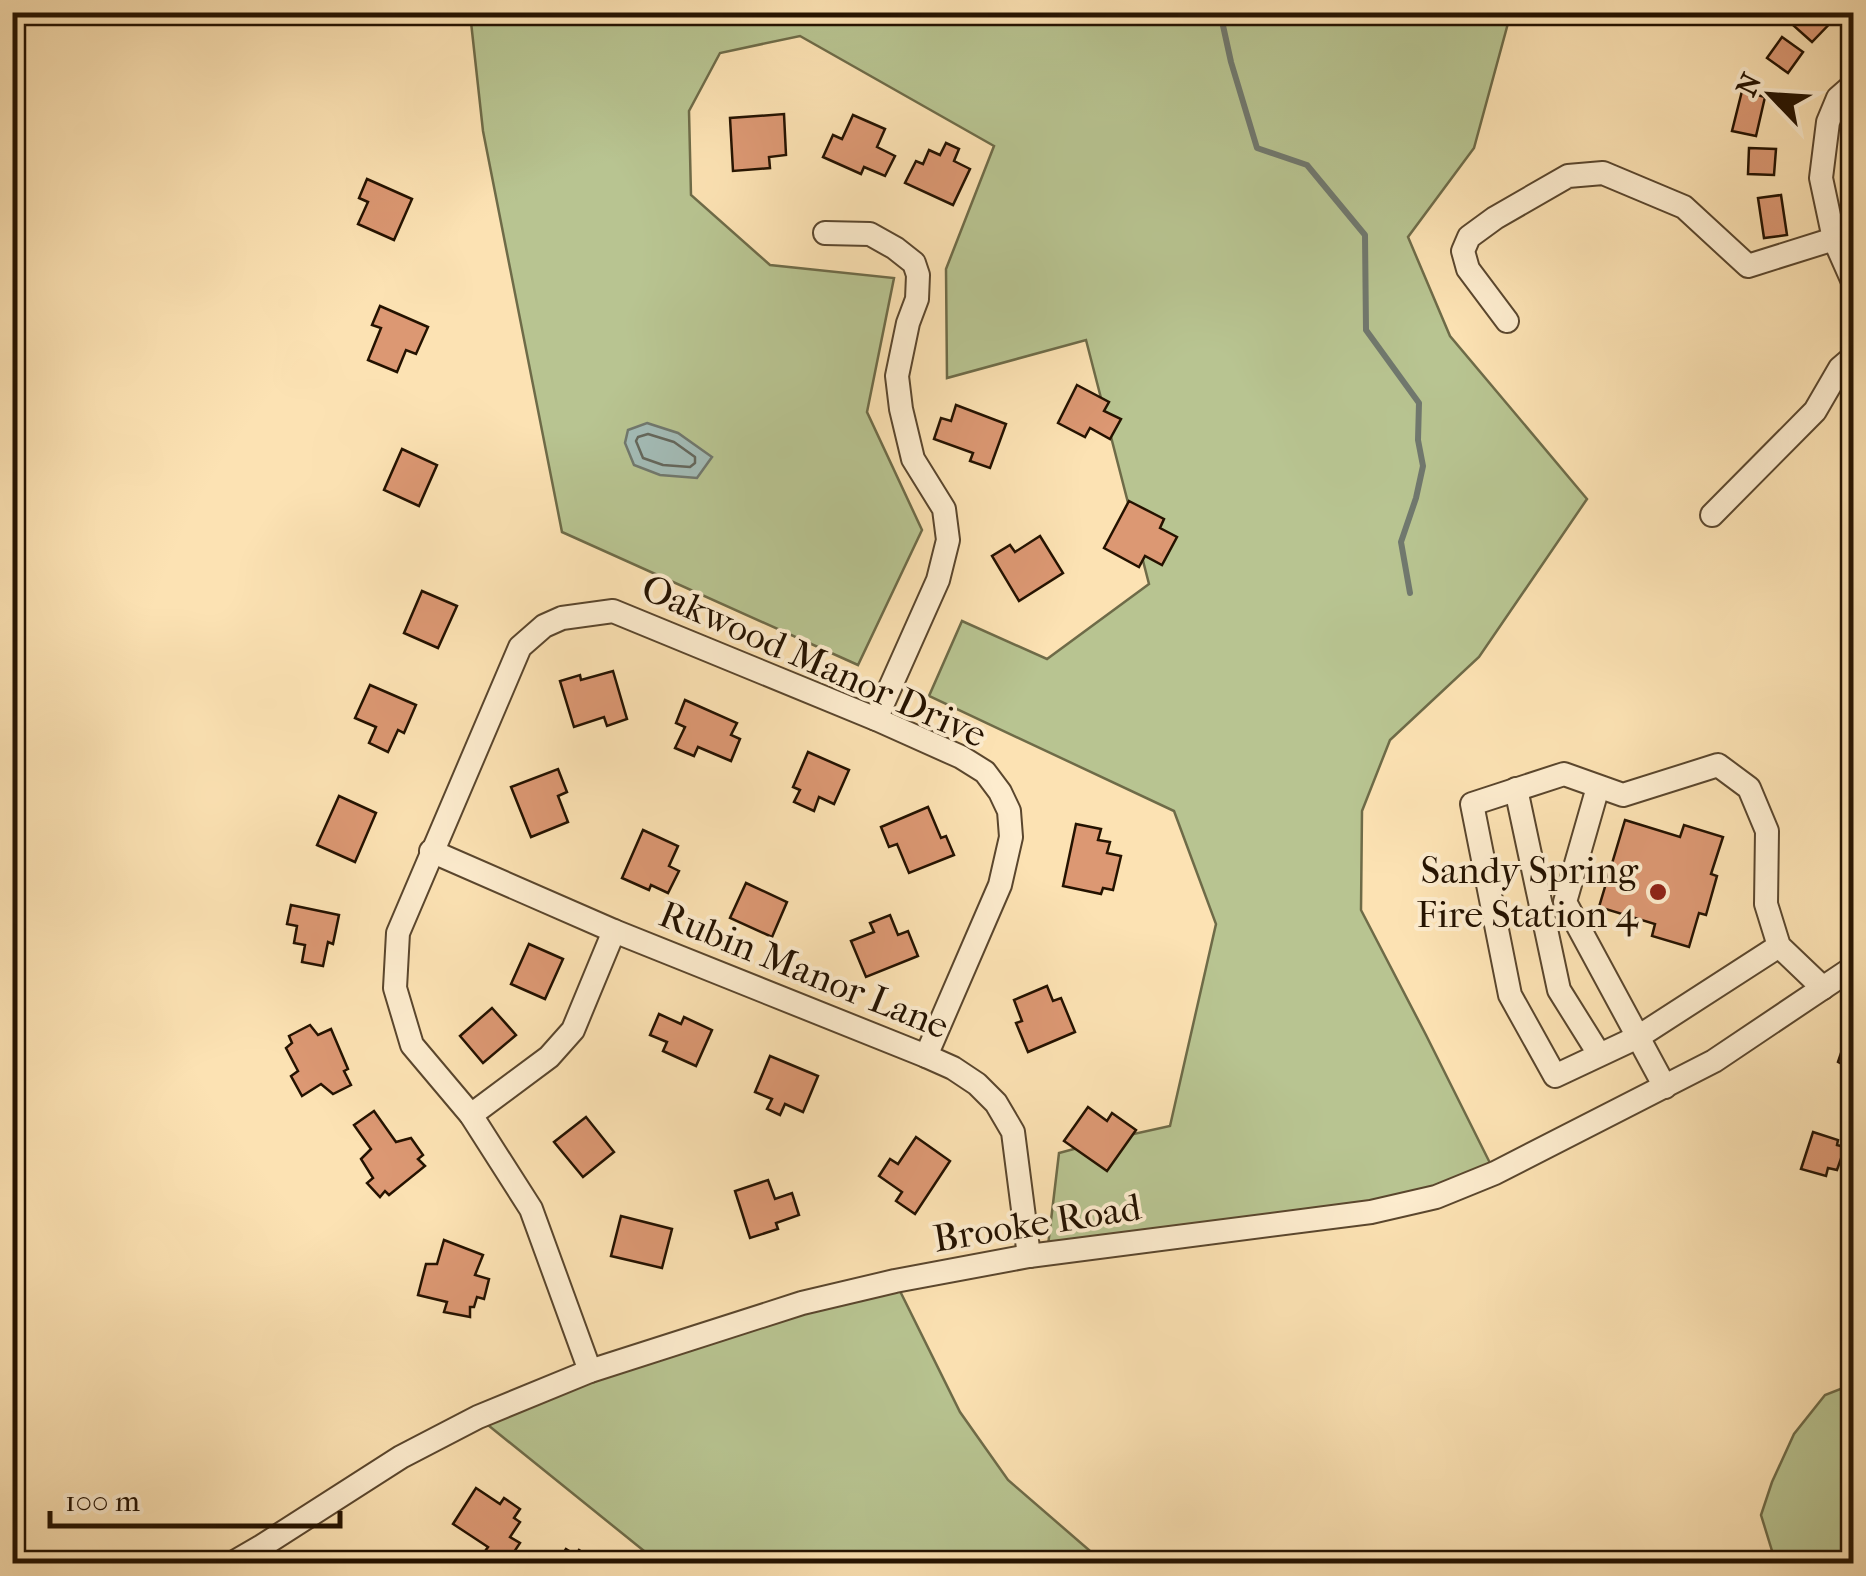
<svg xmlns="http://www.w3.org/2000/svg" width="1866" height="1576" font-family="'IM FELL French Canon',serif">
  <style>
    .green { fill: #b8c491; stroke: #6e6b48; stroke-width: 2.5 }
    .water { fill: #a3bcb7; stroke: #70786e; stroke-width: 2.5 }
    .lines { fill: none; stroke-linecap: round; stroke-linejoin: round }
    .shore { stroke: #64675c; stroke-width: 2.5 }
    .stream { stroke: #70786e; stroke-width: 6 }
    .building { fill: #dc9873; stroke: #241200; stroke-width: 2.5 }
    .minor-casing { stroke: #5a462d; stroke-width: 26 }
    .minor { stroke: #fdecce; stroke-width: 22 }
    .poi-dot { fill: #8f2418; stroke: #fdecce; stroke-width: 4 }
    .labels { text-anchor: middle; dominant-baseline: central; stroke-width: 8; stroke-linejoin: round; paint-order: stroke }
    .street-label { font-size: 38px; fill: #241200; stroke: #fdecce }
    .poi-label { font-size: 38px; fill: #241200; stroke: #fdecce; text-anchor: end }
  </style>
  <rect width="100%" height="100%" fill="#fce2b3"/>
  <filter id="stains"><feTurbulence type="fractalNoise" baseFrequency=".002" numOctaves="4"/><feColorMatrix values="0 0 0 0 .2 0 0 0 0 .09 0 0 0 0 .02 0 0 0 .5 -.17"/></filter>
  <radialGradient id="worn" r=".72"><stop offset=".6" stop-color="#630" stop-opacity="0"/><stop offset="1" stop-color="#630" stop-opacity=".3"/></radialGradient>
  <g class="green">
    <polygon points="470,13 1518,13 1510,16 1474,148 1408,237 1450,336 1587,499 1479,657 1390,740 1362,811 1361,910 1426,1035 1495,1173 1436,1197 1047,1254 1059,1153 1111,1139 1170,1126 1216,924 1174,811 929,696 962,621 1047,659 1149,584 1086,340 947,378 946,269 994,146 800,36 720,53 689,111 691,195 770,265 894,278 867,412 922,530 858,665 562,532 483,131"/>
    <polygon points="895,1281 960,1412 1008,1480 1104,1563 659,1563 478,1417"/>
    <polygon points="1853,1384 1853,1506 1845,1563 1786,1563 1773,1554 1761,1515 1772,1482 1794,1434 1825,1395"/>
  </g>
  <polygon class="water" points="647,423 678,433 712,457 697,478 660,475 634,465 625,443 628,430"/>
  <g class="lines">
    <polygon class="shore" points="648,434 674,442 695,457 695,463 690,467 663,465 643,458 636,441 638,437"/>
    <polyline class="stream" points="1220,12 1231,62 1257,148 1307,165 1365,235 1366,330 1419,403 1418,440 1423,466 1416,498 1401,542 1410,593"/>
  </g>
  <g class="building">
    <polygon points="1807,12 1840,12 1840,13 1812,42 1794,26"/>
    <polygon points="1782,37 1803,52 1788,73 1767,58"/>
    <polygon points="1742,91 1765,97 1756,136 1732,131"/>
    <polygon points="784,114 786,155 769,157 770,168 733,171 730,118"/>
    <polygon points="853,115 885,129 877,147 895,156 885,176 864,167 861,174 823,157 833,135 842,139"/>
    <polygon points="946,143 959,149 954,161 970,169 953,205 905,183 916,161 923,164 929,150 940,155"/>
    <polygon points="1749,148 1776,149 1774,175 1748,174"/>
    <polygon points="367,179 412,199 394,240 358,224 368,202 359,198"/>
    <polygon points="1781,195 1787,235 1764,238 1758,198"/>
    <polygon points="380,306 428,327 416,354 406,350 397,372 368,360 381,328 372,325"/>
    <polygon points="1077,385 1109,402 1104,411 1121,419 1110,439 1090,428 1085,437 1058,423"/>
    <polygon points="956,405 1006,424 990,468 970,461 973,453 934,439 941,418 951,421"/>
    <polygon points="402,449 437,465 419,506 384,490"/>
    <polygon points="1129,501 1164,519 1160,528 1177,537 1162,565 1145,556 1139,567 1104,548"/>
    <polygon points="1040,536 1063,573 1019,601 992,556 1010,545 1015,552"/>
    <polygon points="422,591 457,606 438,648 404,633"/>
    <polygon points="613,671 627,719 607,726 604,717 574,727 560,681 580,675 581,680"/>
    <polygon points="370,685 416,705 404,733 398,730 388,752 369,743 376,727 355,718"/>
    <polygon points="685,700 737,723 731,735 740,739 731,761 698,747 694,756 675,748 685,727 676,723"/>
    <polygon points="808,752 849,770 834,804 819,797 814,811 794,802 800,790 793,787"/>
    <polygon points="558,769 567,792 558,796 568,822 531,837 511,787"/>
    <polygon points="339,796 376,813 355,862 317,845"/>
    <polygon points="928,807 941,838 946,836 954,855 909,873 897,844 889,847 881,827"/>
    <polygon points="1625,820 1680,837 1684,825 1723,837 1711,874 1717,876 1706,915 1699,913 1689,947 1652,936 1655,924 1599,907"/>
    <polygon points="1076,824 1101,829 1098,840 1110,842 1107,853 1121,856 1113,890 1103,888 1101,894 1063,886"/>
    <polygon points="643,830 678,846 669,866 679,871 668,893 651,885 649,890 622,878"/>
    <polygon points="746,883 787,902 772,937 730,918"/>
    <polygon points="291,905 339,915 333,944 328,942 323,966 302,962 305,945 294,943 297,926 287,924"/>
    <polygon points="890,915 898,935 908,931 918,956 866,977 851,941 874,932 870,923"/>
    <polygon points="529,944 563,959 545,999 511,984"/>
    <polygon points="1047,986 1053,1001 1061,998 1075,1032 1028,1052 1016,1023 1022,1021 1014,1000"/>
    <polygon points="492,1008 516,1035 483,1063 460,1036"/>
    <polygon points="659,1014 681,1024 684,1017 712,1030 696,1066 663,1051 667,1042 650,1035"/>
    <polygon points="310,1025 318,1035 331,1029 348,1069 344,1071 351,1085 333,1094 321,1084 302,1096 291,1076 298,1071 286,1048 292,1043 289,1036"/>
    <polygon points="1842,1050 1854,1054 1854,1087 1848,1085 1853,1070 1838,1062"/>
    <polygon points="770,1056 818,1076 803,1112 785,1104 780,1115 767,1109 772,1099 755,1092"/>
    <polygon points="1088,1107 1107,1121 1112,1113 1136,1130 1107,1171 1064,1141"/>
    <polygon points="374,1111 396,1142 411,1138 423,1155 418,1159 425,1166 389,1195 385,1191 380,1197 367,1183 373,1178 361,1159 371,1149 354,1125"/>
    <polygon points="586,1117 614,1152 583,1177 554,1142"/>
    <polygon points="1813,1132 1838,1140 1837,1145 1845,1147 1837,1170 1828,1168 1826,1176 1801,1169"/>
    <polygon points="916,1137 950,1161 915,1214 896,1201 902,1192 879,1176 890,1159 898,1164"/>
    <polygon points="768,1180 775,1199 792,1193 799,1215 776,1223 778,1229 750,1238 735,1191"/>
    <polygon points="621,1216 672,1229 662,1268 611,1256"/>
    <polygon points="444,1240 483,1255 475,1275 489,1279 484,1299 477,1297 474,1307 470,1307 470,1317 444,1312 447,1302 418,1295 426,1264 437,1264"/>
    <polygon points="476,1488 500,1504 504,1498 520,1509 514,1518 520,1522 510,1537 520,1543 506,1564 498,1564 483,1554 488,1547 453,1524"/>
    <polygon points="566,1549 576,1555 579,1550 594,1560 591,1564 556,1564"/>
  </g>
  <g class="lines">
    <defs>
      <g id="minor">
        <polyline points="1854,84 1838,98 1828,122 1821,178 1834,239 1854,284"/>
        <polyline points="825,233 870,234 895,248 914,263 918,275 917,299 908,323 897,376 901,409 913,459 944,509 948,540 938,580 876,719"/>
        <polyline points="1507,321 1468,269 1463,251 1469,237 1495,218 1568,176 1603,173 1684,207 1748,266 1834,239"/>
        <polyline points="1712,515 1815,411 1840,368 1854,356"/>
        <polyline points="1598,787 1565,902 1638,1037 1779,946"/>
        <polyline points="1516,789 1559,990 1599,1054"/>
        <polyline points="431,851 614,931 926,1056 953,1068 977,1084 996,1103 1013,1132 1029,1256"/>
        <polyline points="1665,1087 1638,1037 1555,1076 1510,995 1472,804 1564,774 1623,795 1718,765 1749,788 1767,831 1766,904 1779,946 1823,988"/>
        <polyline points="471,1115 549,1057 573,1030 614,931"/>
        <polyline points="590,1371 531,1209 471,1115 412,1045 395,988 398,933 520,647 544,626 562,618 613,611 876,719 961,757 985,772 1000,792 1009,811 1011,837 1000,885 926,1056"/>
        <polyline points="231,1564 262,1546 401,1457 478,1417 590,1371 802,1303 895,1281 1029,1256 1371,1212 1436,1197 1495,1173 1714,1061 1854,967"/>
      </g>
    </defs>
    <use href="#minor" class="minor-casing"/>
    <use href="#minor" class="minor"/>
  </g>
  <circle class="poi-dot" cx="1658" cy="892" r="10"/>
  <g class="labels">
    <g class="street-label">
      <text transform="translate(814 661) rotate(24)">Oakwood Manor Drive</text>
      <text transform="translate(804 970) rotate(22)">Rubin Manor Lane</text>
      <text transform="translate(1037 1223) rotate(-9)">Brooke Road</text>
    </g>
    <g class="poi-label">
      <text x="1638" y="870">Sandy Spring<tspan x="1638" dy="44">Fire Station 4</tspan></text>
    </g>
  </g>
  <rect width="1866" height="1576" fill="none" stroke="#fce2b3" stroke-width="50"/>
  <rect x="15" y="15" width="1836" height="1546" fill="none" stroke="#241200" stroke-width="5"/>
  <rect x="25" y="25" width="1816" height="1526" fill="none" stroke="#241200" stroke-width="2.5"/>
  <g transform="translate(1771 95) rotate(295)" stroke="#fdecce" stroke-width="8" paint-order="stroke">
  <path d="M0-8L18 38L0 25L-18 38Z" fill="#241200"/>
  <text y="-15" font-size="28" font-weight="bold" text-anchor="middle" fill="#241200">N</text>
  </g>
  <path d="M50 1511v15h290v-15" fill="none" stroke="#241200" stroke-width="5"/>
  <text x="65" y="1511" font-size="30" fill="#241200" stroke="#fdecce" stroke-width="8" paint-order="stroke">100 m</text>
  <rect width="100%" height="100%" filter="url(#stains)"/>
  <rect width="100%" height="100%" fill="url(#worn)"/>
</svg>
